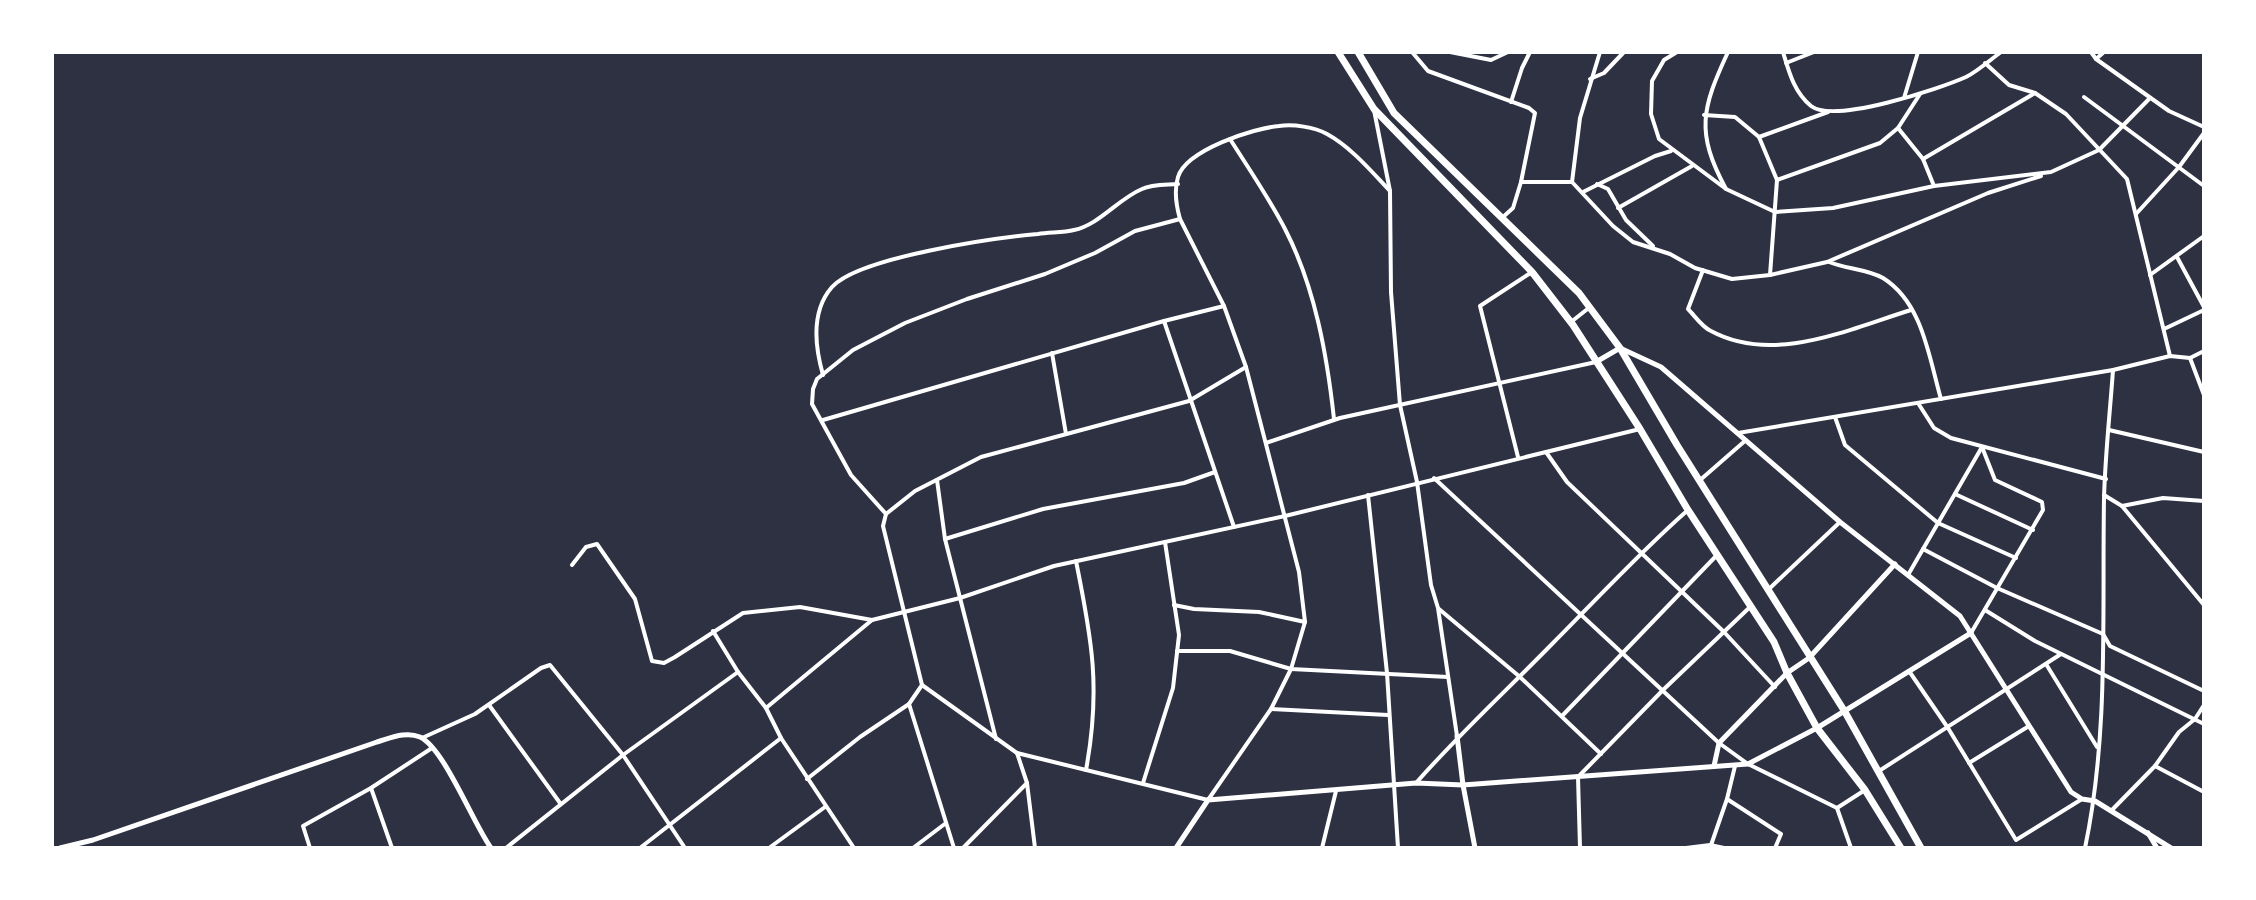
<svg xmlns="http://www.w3.org/2000/svg" width="2256" height="900" font-family="'Noto Sans',sans-serif">
  <style>
    .lines { fill: none; stroke-linecap: round; stroke-linejoin: round }
    .minor { stroke: #fff; stroke-width: 4 }
    .tertiary { stroke: #fff; stroke-width: 5 }
    .primary { stroke: #fff; stroke-width: 7 }
  </style>
  <rect width="100%" height="100%" fill="#2d3142"/>
  <g class="lines">
    <g class="minor">
      <polyline points="1412,52 1428,71 1529,108 1535,113 1521,182"/>
      <polyline points="1450,52 1491,60 1508,52"/>
      <polyline points="1677,52 1664,60 1652,81 1651,114 1659,139 1726,189 1775,212 1833,208 1934,186 2051,172 2099,150 2150,98"/>
      <path d="M1783,52C1789,72 1794,92 1811,106C1834,124 1939,89 1966,77C1978,71 1990,60 2001,52"/>
      <polyline points="2091,52 2096,59 2169,111 2204,127"/>
      <polyline points="2096,59 2104,52"/>
      <polyline points="1786,63 1814,52"/>
      <polyline points="1985,63 2009,85 2035,93 2066,114 2127,179 2170,356"/>
      <polyline points="1590,79 1604,73 1624,52"/>
      <polyline points="2084,97 2204,186"/>
      <polyline points="1904,98 1918,52"/>
      <polyline points="1511,102 1522,68 1530,52"/>
      <polyline points="1374,110 1390,191 1391,292 1400,405 1417,482 1431,585 1438,608 1457,736"/>
      <polyline points="1704,115 1735,117 1759,137 1777,180 1770,275"/>
      <polyline points="1898,128 1923,159 1934,186"/>
      <polyline points="1759,137 1828,112"/>
      <path d="M1230,139C1249,169 1269,198 1285,229C1315,287 1327,355 1334,419"/>
      <polyline points="1923,159 2035,93"/>
      <polyline points="1777,180 1880,143 1898,128 1920,94"/>
      <polyline points="1572,182 1580,118 1600,52"/>
      <polyline points="1597,184 1608,189 1626,220 1653,246"/>
      <path d="M1726,189C1695,132 1702,108 1728,52"/>
      <polyline points="1583,192 1655,156 1671,151"/>
      <polyline points="1618,208 1692,166"/>
      <polyline points="2136,214 2179,167 2204,133"/>
      <polyline points="1503,217 1513,208 1521,182 1572,182 1613,226 1633,242 1670,254 1695,268 1732,279 1770,275 1827,262 1988,193 2041,176"/>
      <polyline points="2177,257 2204,307"/>
      <path d="M1829,262C1846,269 1867,269 1883,278C1923,303 1929,358 1941,399"/>
      <path d="M1703,270L1688,309C1695,316 1702,327 1711,331C1774,365 1849,329 1911,310"/>
      <polyline points="2150,275 2204,236"/>
      <polyline points="1164,321 1234,527"/>
      <polyline points="1571,322 1590,307"/>
      <polyline points="2164,329 2204,310"/>
      <polyline points="1052,353 1066,434"/>
      <polyline points="2190,358 2204,395"/>
      <path d="M823,375C815,347 811,311 832,287C859,257 995,238 1038,234C1049,232 1063,233 1074,230C1099,225 1118,199 1142,189C1152,184 1166,185 1178,184"/>
      <polyline points="1918,403 1934,428 1951,438 2106,479"/>
      <polyline points="1835,417 1845,445 1938,523 2016,558"/>
      <polyline points="823,420 1164,321 1224,306"/>
      <polyline points="2109,430 2204,452"/>
      <polyline points="1738,433 2113,370 2170,356 2190,358 2204,351"/>
      <polyline points="1266,443 1340,418 1596,362"/>
      <polyline points="1546,452 1567,482 1724,632 1775,687"/>
      <polyline points="1518,457 1480,306 1532,272"/>
      <polyline points="1434,478 1719,743 1748,764 1837,808 1851,848"/>
      <polyline points="937,480 945,539 996,739"/>
      <polyline points="1699,481 1746,440"/>
      <polyline points="1955,494 2033,530"/>
      <polyline points="1368,495 1387,673 1398,848"/>
      <polyline points="2104,495 2122,506 2204,605"/>
      <polyline points="2122,506 2163,498 2204,501"/>
      <polyline points="886,514 851,475 812,404 813,389 817,379 853,350 905,323 967,299 1045,274 1095,253 1135,231 1180,219"/>
      <polyline points="945,539 1043,509 1184,483 1215,472"/>
      <polyline points="1923,549 1997,588 2103,634 2110,646 2204,691"/>
      <path d="M1076,561C1092,640 1101,689 1086,770"/>
      <polyline points="572,565 586,547 597,544 635,599 652,661 664,663 675,657 743,613 800,607 872,620"/>
      <polyline points="1908,575 1982,447"/>
      <polyline points="1769,589 1840,522"/>
      <polyline points="1174,605 1194,609 1259,612 1305,622"/>
      <polyline points="1439,609 1520,677 1601,754"/>
      <polyline points="1985,610 2035,641 2204,724"/>
      <polyline points="713,631 738,672 766,708 781,738 854,848"/>
      <polyline points="1971,633 2043,510 2042,502 1995,480 1982,447"/>
      <polyline points="1177,651 1230,651 1291,669 1448,677"/>
      <polyline points="2046,664 2097,747"/>
      <polyline points="1909,671 1948,728 2016,840 2082,799"/>
      <path d="M922,685L1017,753L1208,800L1271,709L1291,669L1305,622L1299,572L1246,367L1224,306L1180,219C1176,205 1174,190 1178,177C1186,150 1254,128 1279,126C1294,124 1314,127 1327,134C1351,147 1372,172 1390,191"/>
      <polyline points="909,704 954,848"/>
      <polyline points="489,705 560,803"/>
      <polyline points="766,708 872,620 960,598 1054,566 1285,516 1640,429"/>
      <polyline points="1271,709 1388,715"/>
      <polyline points="1562,716 1717,555"/>
      <polyline points="422,738 475,714 541,668 550,665 623,755 685,848"/>
      <polyline points="1017,753 1027,783 1035,848"/>
      <polyline points="1969,763 2029,726"/>
      <polyline points="2155,766 2204,792"/>
      <polyline points="1879,771 2061,654"/>
      <polyline points="807,779 860,737 909,704 922,685 883,526 886,514 915,491 981,457 1189,401 1246,367"/>
      <polyline points="1143,783 1173,688 1179,635 1165,542"/>
      <path d="M1416,783C1459,734 1507,690 1553,643C1598,598 1640,552 1688,510"/>
      <polyline points="371,788 392,848"/>
      <polyline points="1727,799 1781,834 1775,848"/>
      <polyline points="1837,808 1865,790"/>
      <polyline points="2111,811 2155,766 2179,732 2195,719 2204,705"/>
      <polyline points="310,848 303,826 371,788 432,748"/>
      <polyline points="506,848 623,755 738,672"/>
      <polyline points="640,848 781,738"/>
      <polyline points="769,848 825,807"/>
      <polyline points="913,848 946,823"/>
      <polyline points="963,848 1027,783"/>
      <polyline points="1322,848 1336,791"/>
      <polyline points="1580,848 1578,777 1663,690 1750,607"/>
      <polyline points="1686,848 1710,845 1724,848"/>
      <polyline points="1710,848 1727,799 1735,766"/>
      <path d="M2085,848C2109,734 2102,615 2104,499C2105,456 2110,413 2113,370"/>
    </g>
    <g class="tertiary">
      <polyline points="1596,362 1620,348 1661,367 1840,522 1960,616 2071,792 2082,799 2095,801 2171,848"/>
      <polyline points="1457,736 1463,785 1475,848"/>
      <polyline points="1714,766 1719,743 1787,673 1809,658 1895,564"/>
      <polyline points="2148,833 2157,848"/>
      <path d="M60,848L93,840L377,742C391,738 406,731 420,737C444,748 473,823 491,848"/>
      <polyline points="1176,848 1208,800 1416,783 1463,785 1748,764 1817,728 1971,633"/>
    </g>
    <g class="primary">
      <polyline points="1338,52 1374,109 1532,272 1573,325 1640,429 1688,510 1774,642 1787,673 1817,728 1865,790 1901,848"/>
      <polyline points="1358,52 1394,113 1579,293 1620,348 1677,445 1845,712 1921,848"/>
    </g>
  </g>
  <rect width="2256" height="900" fill="none" stroke="#ffffff" stroke-width="108"/>
</svg>
